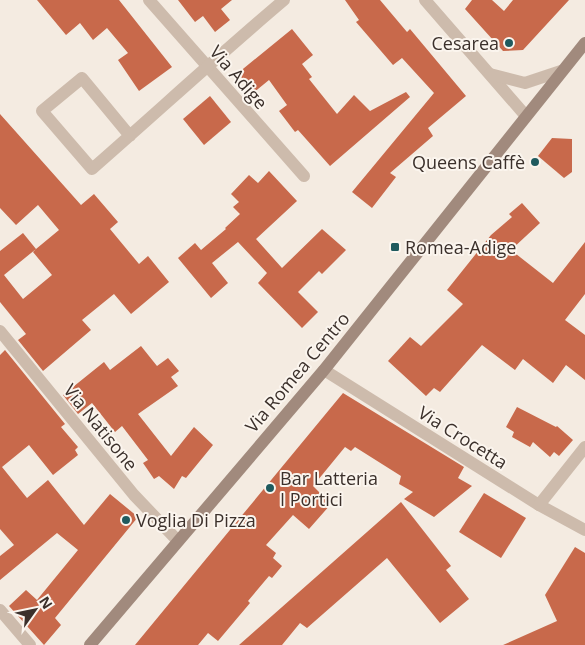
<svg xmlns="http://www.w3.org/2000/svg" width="585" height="645" font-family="'Open Sans',sans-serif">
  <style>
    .building { fill: #c8694b; fill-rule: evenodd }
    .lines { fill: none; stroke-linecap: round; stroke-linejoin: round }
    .street { stroke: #cdbbac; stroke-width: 12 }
    .secondary { stroke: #a18a7d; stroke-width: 12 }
    .poi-dot { fill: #1f5a5e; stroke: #fbf5ee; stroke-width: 2 }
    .labels { text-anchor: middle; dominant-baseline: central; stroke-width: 4; stroke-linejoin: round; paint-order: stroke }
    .poi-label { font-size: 18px; fill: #3b302b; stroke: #fbf5ee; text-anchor: start }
    .street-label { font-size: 18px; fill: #3b302b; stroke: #fbf5ee }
  </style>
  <rect width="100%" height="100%" fill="#f4ebe1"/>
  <g class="building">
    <polygon points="37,0 119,0 172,67 139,91 118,60 128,53 107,28 93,40 80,23 66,35"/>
    <polygon points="178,0 232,0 221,9 230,20 215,32 203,16 195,22"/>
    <polygon points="345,0 380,0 407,32 410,29 466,96 428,128 433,136 390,173 396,177 372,208 352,192 434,93 402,58 393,65 356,22 359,20"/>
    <polygon points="472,0 492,0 504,11 513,0 569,0 523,50 503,51 465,9"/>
    <polygon points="292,29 313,55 302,64 312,77 309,79 337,114 354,95 370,111 406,92 410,97 330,166 298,130 295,132 279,111 287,105 269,80 253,93 238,73"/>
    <polygon points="210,96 231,122 204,145 183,119"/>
    <path d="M0,114L81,205L94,194L118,222L110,229L139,264L148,256L169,282L131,314L114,294L82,320L91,330L43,371L18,340L26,334L0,302V251L23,233L36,249L59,230L38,205L16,225L0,208ZM36,249L33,252L52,275L23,299L4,275Z"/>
    <polygon points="552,138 572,139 572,172 564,178 538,156"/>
    <polygon points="269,171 297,201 256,239 282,268 322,229 346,250 322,274 319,271 298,292 318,312 302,328 258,283 267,273 238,242 212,263 228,283 211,298 178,258 195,243 201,250 226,229 225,228 240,214 233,207 239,202 231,194 249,175 258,183"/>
    <polygon points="522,203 540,223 511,250 553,283 585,242 585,294 565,320 585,335 585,380 566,365 553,383 523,359 515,370 482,345 440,392 434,388 426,396 388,361 410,337 421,346 463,304 447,290 491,235 512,217 509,214"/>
    <polygon points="141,346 157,366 168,358 179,371 171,377 178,386 138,414 171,456 194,427 213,445 186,478 182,476 174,489 159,476 154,479 143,463 148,460 122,426 115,432 92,403 78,414 63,395 104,362 110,370"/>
    <polygon points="5,350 65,424 61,427 78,447 75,450 78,455 53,475 29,445 2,467 27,498 48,480 84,525 110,494 138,517 55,618 61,625 44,645 9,606 26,590 37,600 78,550 57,533 0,580 0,556 14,545 0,529 0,355"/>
    <polygon points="343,393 464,467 458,478 472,486 434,517 404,499 413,492 399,484 401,476 355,447 351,451 345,447 313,486 331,504 309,529 293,515 266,545 276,553 273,558 282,566 272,578 269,576 248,601 250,603 218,641 208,633 198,645 135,645"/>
    <polygon points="517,407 556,427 557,426 573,440 559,456 554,452 550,457 533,442 530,447 512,437 514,432 506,427"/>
    <polygon points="484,493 526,518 501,558 459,532"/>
    <polygon points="401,502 451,566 446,570 469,599 440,623 387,558 307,628 300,623 282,645 239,645"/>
    <polygon points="575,547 585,553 585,645 503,645 557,621 545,595"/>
  </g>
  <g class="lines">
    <g class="street">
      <polyline points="149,0 304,176"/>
      <polyline points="425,0 525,115"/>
      <polyline points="490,74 525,83 561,71"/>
      <path d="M130,136L82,78L42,111L92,169C156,113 219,55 284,0"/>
      <polyline points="0,331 134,495 178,541"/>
      <polyline points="324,370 539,505 585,530"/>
      <polyline points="539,505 585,447"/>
      <polyline points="0,610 30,645"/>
    </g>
    <polyline class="secondary" points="90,645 324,370 585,43"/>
  </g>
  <g class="poi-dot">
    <circle cx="509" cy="43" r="5"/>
    <circle cx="535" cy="162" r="5"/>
    <rect x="390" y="242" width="10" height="10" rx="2.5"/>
    <circle cx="270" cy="488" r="5"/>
    <circle cx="126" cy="520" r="5"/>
  </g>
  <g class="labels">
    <g class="poi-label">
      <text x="499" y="43" text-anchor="end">Cesarea</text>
      <text x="525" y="162" text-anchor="end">Queens Caffè</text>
      <text x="405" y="247">Romea-Adige</text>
      <text x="280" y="478">Bar Latteria<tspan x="280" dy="21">I Portici</tspan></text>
      <text x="136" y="520">Voglia Di Pizza</text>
    </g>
    <g class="street-label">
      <text transform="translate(239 77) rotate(49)">Via Adige</text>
      <text transform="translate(297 372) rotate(-50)">Via Romea Centro</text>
      <text transform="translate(101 427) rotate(51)">Via Natisone</text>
      <text transform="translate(463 437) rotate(32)">Via Crocetta</text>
    </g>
  </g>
  <g transform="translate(35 610) rotate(57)" stroke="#fbf5ee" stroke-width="4" paint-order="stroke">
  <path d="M0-4L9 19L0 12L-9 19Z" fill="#3b302b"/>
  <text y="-8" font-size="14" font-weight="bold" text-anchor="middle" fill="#3b302b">N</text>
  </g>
</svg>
